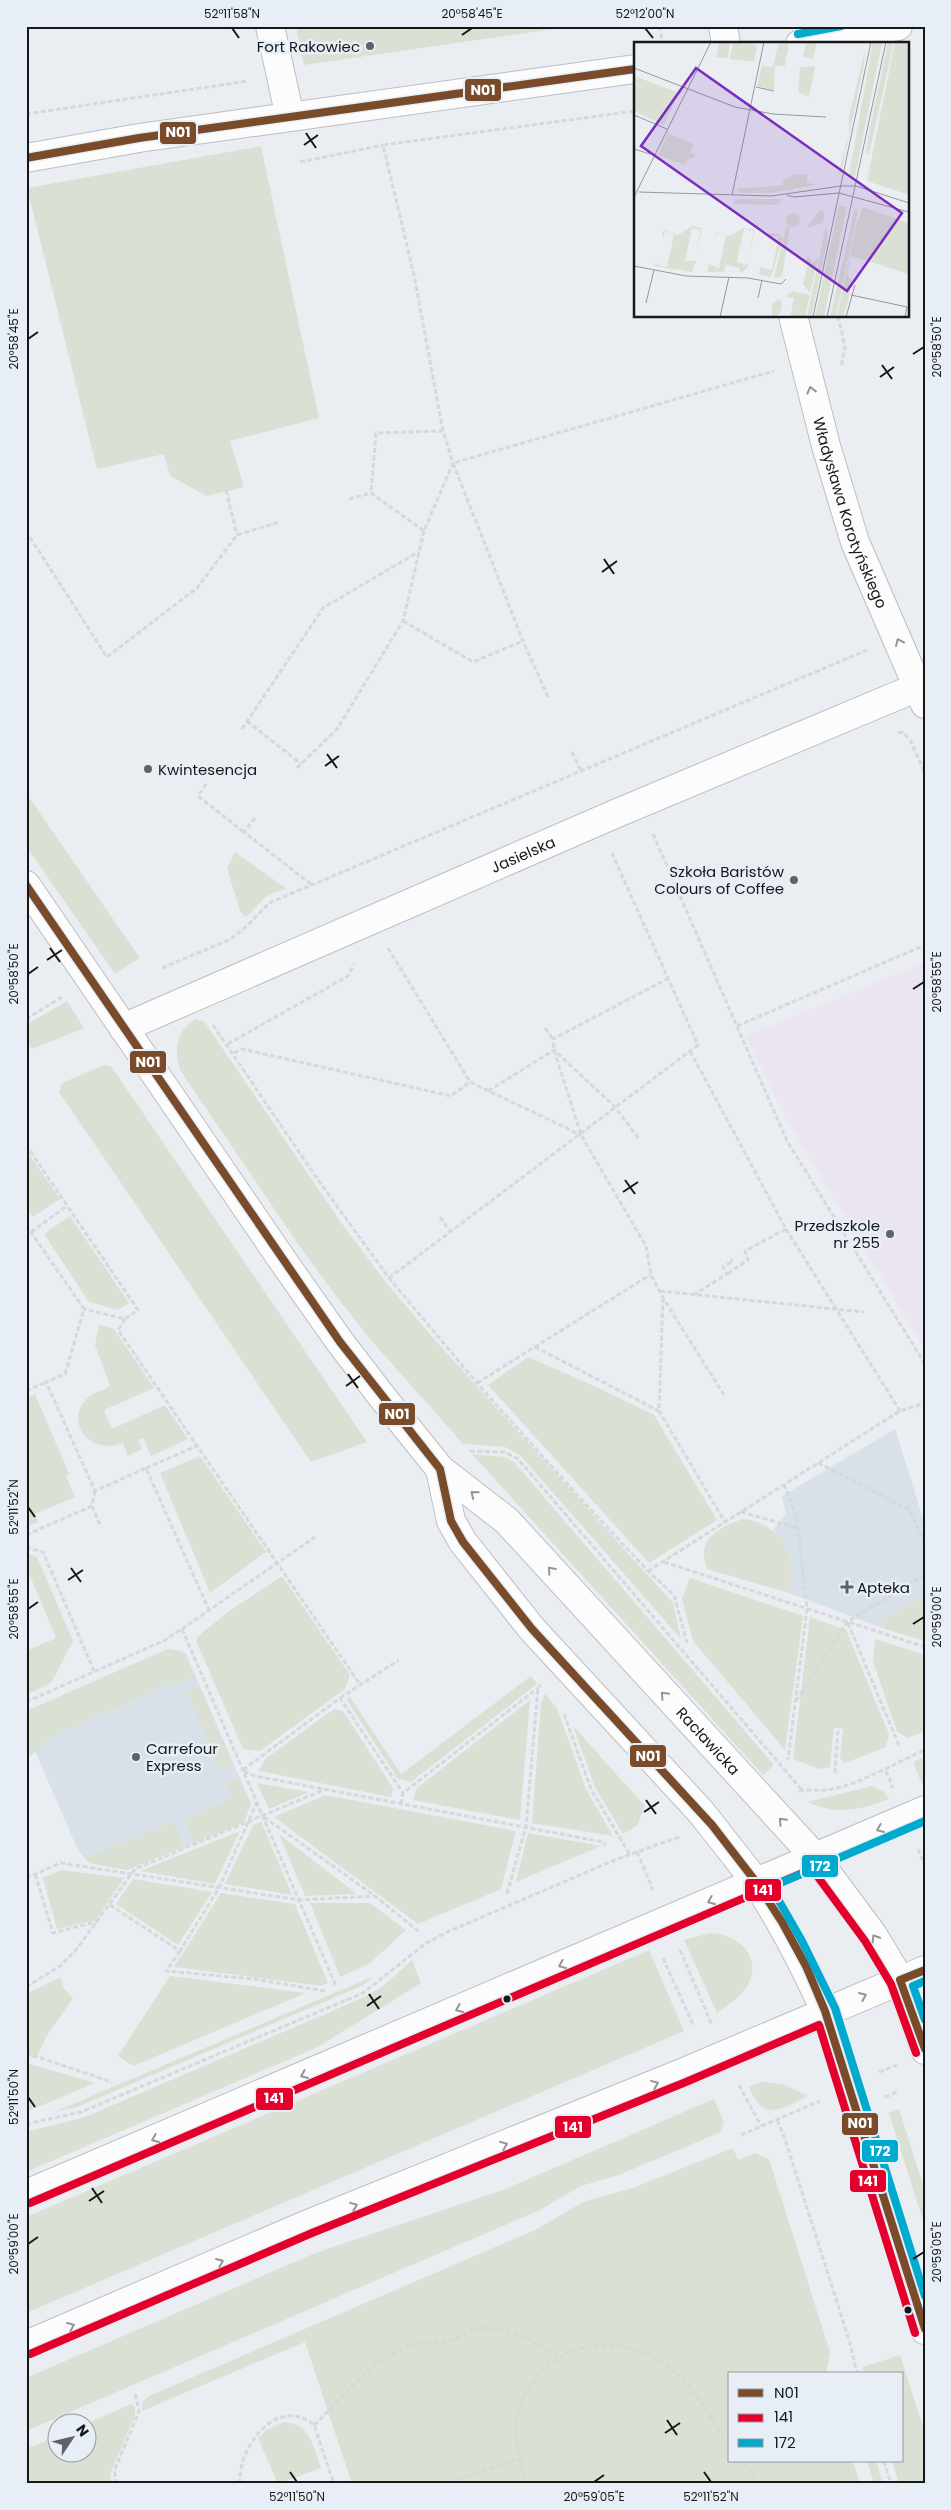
<svg xmlns="http://www.w3.org/2000/svg" width="951" height="2510" font-family="Poppins,sans-serif">
  <style>
    .built { fill: #d8e0e8 }
    .education { fill: #ebe5f1 }
    .green { fill: #dae1d4 }
    .lines { fill: none; stroke-linecap: round; stroke-linejoin: round }
    .minor-casing { stroke: #bcbfc2; stroke-width: 30 }
    .tertiary-casing { stroke: #bcbfc2; stroke-width: 30 }
    .secondary-casing { stroke: #bcbfc2; stroke-width: 30 }
    .path { stroke: #d6d8d9; stroke-width: 3; stroke-dasharray: 5 2.5; stroke-linecap: butt }
    .minor { stroke: #fcfcfd; stroke-width: 28 }
    .tertiary { stroke: #fcfcfd; stroke-width: 28 }
    .secondary { stroke: #fcfcfd; stroke-width: 28 }
    .bus-1-casing { stroke: #e7eef5; stroke-width: 11 }
    .bus-2-casing { stroke: #e7eef5; stroke-width: 11 }
    .bus-3-casing { stroke: #e7eef5; stroke-width: 11 }
    .bus-1 { stroke: #7a4b2a; stroke-width: 8 }
    .bus-2 { stroke: #e4002b; stroke-width: 8 }
    .bus-3 { stroke: #00a9ce; stroke-width: 8 }
    .oneway { stroke: #949597 }
    .ticks { fill: none; stroke: #15181a; stroke-width: 2 }
    .poi-dot { fill: #606366; stroke: #e7eef5; stroke-width: 2 }
    .bus-dot { fill: #15181a; stroke: #e7eef5; stroke-width: 2 }
    .labels { text-anchor: middle; dominant-baseline: central; stroke-width: 5; stroke-linejoin: round; paint-order: stroke }
    .poi-label { font-size: 15px; fill: #15181a; stroke: #e7eef5; text-anchor: end }
    .street-label { font-size: 15px; fill: #15181a; stroke: #e7eef5 }
    .inset-road { fill: none; stroke: #95989c; stroke-width: 1 }
    .view { fill: #7b2cbf; fill-opacity: 0.15; stroke: #7b2cbf; stroke-width: 2.5 }
    .inset-edge { fill: none; stroke: #15181a; stroke-width: 2.5 }
    .line-badge { stroke: #e7eef5; stroke-width: 2 }
    .badge-label { font-size: 14px; text-anchor: middle; font-weight: bold; fill: #fff }
    .neatline { fill: none; stroke: #15181a; stroke-width: 2 }
    .ticks-label { font-size: 12px; text-anchor: middle; fill: #15181a }
  </style>
  <rect width="100%" height="100%" fill="#eaeef2"/>
  <g class="built">
    <polygon points="895,1429 925,1525 925,1595 883,1620 885,1629 789,1593 792,1570 789,1554 773,1530 786,1515 782,1496"/>
    <polygon points="168,1649 181,1651 186,1654 251,1804 244,1822 127,1870 89,1863 78,1850 26,1730 26,1711"/>
  </g>
  <polygon class="education" points="925,963 925,1350 785,1117 745,1036"/>
  <g class="green">
    <polygon points="296,26 575,26 304,65"/>
    <polygon points="261,146 319,418 230,441 244,487 207,496 170,476 164,454 97,469 27,188"/>
    <polygon points="26,793 140,958 115,974 26,846"/>
    <path d="M235,852L287,889C261,893 263,903 246,917L240,911L227,868Z"/>
    <polygon points="67,1001 84,1028 32,1049 26,1041 26,1025"/>
    <path d="M195,1019L204,1021L340,1221L384,1280L434,1339L673,1603L681,1639L520,1455L505,1447L463,1444L370,1339L333,1292L298,1244L180,1070C174,1051 176,1031 195,1019Z"/>
    <polygon points="104,1065 111,1066 367,1442 311,1462 300,1446 59,1092 62,1083"/>
    <polygon points="26,1150 60,1199 33,1217 26,1207"/>
    <polygon points="70,1216 129,1303 118,1310 89,1302 44,1234"/>
    <path d="M99,1324L114,1329L154,1388L104,1410L112,1429L165,1405L188,1439L151,1456L143,1438L138,1440L142,1449L128,1456L123,1443C85,1457 64,1416 89,1397C95,1392 104,1390 110,1386L95,1345Z"/>
    <polygon points="528,1357 588,1383 654,1415 717,1520 649,1563 488,1385"/>
    <polygon points="35,1394 69,1474 66,1476 75,1497 35,1514 38,1522 26,1527 26,1398"/>
    <polygon points="472,1454 505,1457 515,1463 774,1765 763,1775"/>
    <polygon points="200,1456 266,1552 210,1593 160,1473"/>
    <path d="M742,1519C769,1520 790,1543 792,1570C792,1577 790,1586 789,1593L707,1569C696,1539 717,1529 742,1519Z"/>
    <polygon points="26,1553 37,1557 73,1641 51,1683 26,1695 26,1651 56,1638 26,1566"/>
    <polygon points="282,1576 350,1675 345,1689 260,1751 243,1749 197,1643 197,1637 229,1611"/>
    <polygon points="690,1578 803,1616 785,1750 693,1641 682,1599"/>
    <polygon points="925,1595 925,1641 885,1629 883,1620"/>
    <polygon points="810,1617 846,1630 889,1734 886,1747 845,1763 840,1759 843,1729 834,1728 830,1767 819,1769 793,1759"/>
    <polygon points="875,1639 925,1655 925,1731 908,1738 897,1732 873,1661"/>
    <path d="M168,1649C186,1650 188,1661 195,1676L172,1687L170,1683L40,1742L43,1748L26,1758V1711Z"/>
    <polygon points="531,1676 537,1684 411,1782 398,1779 346,1699 350,1697 401,1774"/>
    <polygon points="200,1687 232,1762 221,1771 187,1692"/>
    <polygon points="545,1694 557,1708 586,1789 613,1836 532,1823 541,1703"/>
    <polygon points="530,1700 520,1820 413,1800 417,1788"/>
    <polygon points="334,1709 343,1711 393,1788 391,1797 259,1771 265,1759"/>
    <polygon points="573,1726 645,1806 637,1826 623,1834 595,1787"/>
    <polygon points="925,1757 925,1786 923,1787 913,1762"/>
    <polygon points="233,1779 240,1781 251,1804 244,1822 194,1843 184,1820 232,1799 225,1782"/>
    <polygon points="257,1783 309,1792 269,1809"/>
    <path d="M872,1786L884,1792L889,1799C857,1811 839,1815 807,1802Z"/>
    <polygon points="325,1795 516,1831 501,1889 418,1924 274,1817"/>
    <polygon points="261,1821 292,1895 225,1884 253,1825"/>
    <polygon points="173,1822 185,1846 127,1870 89,1863 87,1857"/>
    <polygon points="240,1831 215,1884 140,1871"/>
    <polygon points="528,1833 601,1846 516,1882"/>
    <polygon points="279,1834 357,1894 305,1896"/>
    <polygon points="61,1870 124,1878 96,1920 57,1929 43,1878"/>
    <polygon points="133,1879 212,1892 178,1945 116,1904"/>
    <polygon points="221,1893 295,1904 328,1983 321,1986 174,1967"/>
    <polygon points="310,1903 370,1903 406,1930 369,1964 340,1977"/>
    <path d="M710,1933C739,1934 765,1958 746,1988C738,1999 727,2006 717,2013L684,1940Z"/>
    <polygon points="649,1950 684,2031 26,2313 26,2217"/>
    <polygon points="412,1960 421,1983 318,2047 26,2172 26,2132 85,2117 353,2002 381,1988"/>
    <polygon points="170,1976 306,1993 133,2066 118,2056"/>
    <polygon points="374,1976 364,1985 77,2107 54,2112"/>
    <polygon points="61,1977 63,1987 73,1998 46,2037 36,2059 26,2055 26,1994"/>
    <polygon points="26,2063 95,2083 26,2112"/>
    <path d="M761,2082L783,2084L808,2096C782,2109 763,2123 749,2087Z"/>
    <polygon points="714,2099 724,2122 721,2132 619,2175 581,2186 540,2210 26,2431 26,2378 315,2253 503,2190"/>
    <polygon points="899,2109 925,2191 925,2227 889,2113"/>
    <polygon points="733,2148 738,2160 755,2153 769,2159 830,2352 826,2374 730,2374 730,2461 853,2461 860,2484 352,2484 305,2342 142,2411 143,2401 149,2396 537,2229 583,2202 633,2188"/>
    <polygon points="900,2355 925,2433 925,2484 899,2484 892,2461 902,2461 902,2374 864,2374 863,2367"/>
    <polygon points="131,2404 135,2407 135,2415 111,2472 110,2484 26,2484 26,2449 57,2436 58,2452 88,2452 88,2423"/>
    <path d="M284,2422C311,2424 313,2446 321,2468L278,2484L258,2438L266,2430Z"/>
    <polygon points="867,2461 876,2461 883,2484 874,2484"/>
  </g>
  <g class="lines">
    <defs>
      <g id="minor">
        <polyline points="270,26 290,117"/>
        <polyline points="800,44 898,26"/>
        <path id="s1" d="M793,316L826,446L855,542L925,704"/>
        <path id="s2" d="M123,1028L615,814L925,684"/>
      </g>
      <g id="tertiary">
        <polyline points="723,26 726,44"/>
        <polyline points="26,158 139,138 635,69"/>
        <path id="s3" d="M26,885L283,1261L340,1342L383,1398L440,1469L507,1521L815,1857"/>
        <polyline points="440,1469 451,1521 463,1542 532,1629 701,1812 756,1882"/>
      </g>
      <g id="secondary">
        <polyline points="815,1857 873,1935 900,1980 925,2050"/>
        <path d="M756,1882C783,1924 805,1966 825,2011L925,2330"/>
        <polyline points="26,2194 925,1810"/>
        <polyline points="26,2345 308,2224 682,2073 925,1970"/>
      </g>
    </defs>
    <use href="#minor" class="minor-casing"/>
    <use href="#tertiary" class="tertiary-casing"/>
    <use href="#secondary" class="secondary-casing"/>
    <g class="path">
      <polyline points="659,26 663,44"/>
      <polyline points="26,114 248,81"/>
      <polyline points="300,162 383,145"/>
      <polyline points="838,316 845,347 841,367"/>
      <polyline points="443,431 414,275 383,145 635,111"/>
      <polyline points="226,490 237,535"/>
      <polyline points="349,499 371,493 424,531 453,463 443,431 376,433 371,493"/>
      <polyline points="26,531 107,657 197,588 237,535 280,522"/>
      <polyline points="403,621 473,662 523,641"/>
      <polyline points="548,697 523,641 453,463 774,371"/>
      <polyline points="247,721 301,764"/>
      <polyline points="242,729 323,608 418,552"/>
      <polyline points="898,733 902,732 910,740 925,773"/>
      <polyline points="572,752 581,771"/>
      <polyline points="297,768 337,729 403,621 424,531"/>
      <polyline points="206,784 198,796 244,832"/>
      <polyline points="255,818 244,832 312,885"/>
      <polyline points="653,834 787,1141 925,1364"/>
      <polyline points="388,948 470,1082 581,1135"/>
      <polyline points="162,968 231,939 248,925 269,903 867,650"/>
      <polyline points="669,978 553,1039 554,1050 581,1135 646,1246 651,1275 663,1298 724,1395"/>
      <polyline points="26,1019 62,997"/>
      <polyline points="213,1025 316,1177 389,1278 477,1383 569,1486 648,1571 674,1595 687,1643"/>
      <polyline points="737,1026 925,945"/>
      <polyline points="545,1028 553,1039"/>
      <polyline points="228,1044 348,976 354,964"/>
      <polyline points="690,1051 786,1229 745,1251 748,1260 727,1274"/>
      <polyline points="234,1053 242,1049 451,1096 470,1082"/>
      <polyline points="488,1091 554,1050 615,1107 639,1139"/>
      <polyline points="26,1145 138,1310 125,1319 84,1309"/>
      <polyline points="440,1217 451,1233"/>
      <polyline points="26,1225 84,1309 65,1374 46,1382 95,1491 146,1468 209,1610"/>
      <polyline points="786,1229 900,1411"/>
      <polyline points="31,1232 67,1206"/>
      <polyline points="389,1278 698,1045 611,851"/>
      <polyline points="660,1291 864,1312"/>
      <polyline points="693,1295 727,1274 723,1267 733,1261 731,1259"/>
      <polyline points="663,1298 659,1411 725,1522"/>
      <polyline points="125,1319 118,1330 361,1686"/>
      <polyline points="535,1347 659,1411"/>
      <polyline points="477,1383 650,1275"/>
      <polyline points="26,1391 46,1382"/>
      <polyline points="470,1451 504,1452 518,1459 802,1790"/>
      <polyline points="818,1463 910,1510 925,1544"/>
      <polyline points="146,1468 197,1446"/>
      <polyline points="784,1484 797,1518 807,1609 788,1760"/>
      <polyline points="92,1506 101,1527"/>
      <polyline points="741,1512 798,1528"/>
      <polyline points="26,1535 92,1506 95,1491"/>
      <polyline points="26,1547 43,1552 94,1671"/>
      <polyline points="664,1562 925,1647"/>
      <polyline points="648,1571 900,1411 925,1403"/>
      <polyline points="848,1623 900,1748"/>
      <polyline points="182,1629 315,1537"/>
      <polyline points="340,1698 399,1660"/>
      <polyline points="796,1701 847,1622 925,1575"/>
      <polyline points="26,1702 163,1641 182,1629 336,1986"/>
      <polyline points="564,1714 591,1789 630,1855"/>
      <polyline points="243,1770 340,1698 403,1793"/>
      <polyline points="244,1771 255,1776 603,1842 606,1845"/>
      <polyline points="886,1771 893,1788"/>
      <polyline points="835,1773 838,1730"/>
      <path d="M799,1791C808,1789 817,1791 827,1790C860,1785 894,1763 925,1750"/>
      <polyline points="401,1804 403,1793 538,1688"/>
      <polyline points="264,1817 375,1896 418,1931"/>
      <polyline points="918,1849 925,1867"/>
      <polyline points="637,1852 653,1890"/>
      <polyline points="35,1874 53,1933 99,1921"/>
      <polyline points="26,1878 61,1863 299,1900 375,1896"/>
      <polyline points="507,1894 526,1826 538,1688 541,1685"/>
      <polyline points="110,1905 180,1951 219,1888 257,1802"/>
      <polyline points="680,1950 712,2025"/>
      <polyline points="180,1951 166,1971 254,1979 325,1991"/>
      <polyline points="663,1958 694,2027"/>
      <polyline points="26,1987 60,1966 76,1950 135,1869 326,1789"/>
      <polyline points="26,2053 112,2082"/>
      <polyline points="879,2072 897,2065"/>
      <polyline points="739,2085 761,2126"/>
      <polyline points="885,2097 897,2092"/>
      <polyline points="777,2120 785,2139 850,2343 857,2374"/>
      <polyline points="26,2124 81,2112 363,1993 425,1944 445,1933 615,1860 679,1837"/>
      <polyline points="741,2135 820,2101"/>
      <path d="M314,2425C348,2394 373,2353 422,2343C430,2341 437,2342 445,2342C456,2340 465,2331 476,2329C505,2323 535,2342 558,2356"/>
      <polyline points="744,2461 750,2470 755,2484"/>
      <polyline points="884,2461 891,2484"/>
      <polyline points="115,2484 115,2469 139,2411 135,2393"/>
      <path d="M240,2484C237,2448 277,2394 314,2425L334,2484"/>
      <polyline points="447,2484 520,2458"/>
      <path d="M526,2484C520,2463 514,2438 517,2416C519,2402 527,2389 536,2379C566,2339 622,2336 663,2363C695,2384 707,2416 730,2445"/>
    </g>
    <use href="#minor" class="minor"/>
    <use href="#tertiary" class="tertiary"/>
    <use href="#secondary" class="secondary"/>
    <defs>
      <g id="bus-1">
        <polyline points="26,158 139,138 635,69"/>
        <polyline points="26,885 340,1342 440,1469 451,1521 463,1542 532,1629 712,1825 756,1882 782,1922 806,1966 825,2011 925,2329"/>
        <polyline points="925,1970 900,1980 925,2049"/>
      </g>
      <g id="bus-2">
        <polyline points="30,2203 812,1869 865,1941 891,1984 916,2053"/>
        <polyline points="30,2354 312,2233 686,2082 819,2025 915,2333"/>
      </g>
      <g id="bus-3">
        <polyline points="798,34 841,26"/>
        <polyline points="925,1821 771,1887 802,1941 835,2008 925,2296"/>
        <polyline points="925,1981 913,1986 925,2020"/>
      </g>
    </defs>
    <use href="#bus-1" class="bus-1-casing"/>
    <use href="#bus-2" class="bus-2-casing"/>
    <use href="#bus-3" class="bus-3-casing"/>
    <use href="#bus-1" class="bus-1"/>
    <use href="#bus-2" class="bus-2"/>
    <use href="#bus-3" class="bus-3"/>
  </g>
  <defs><path id="oneway-chevron" d="M-2-3.5L2.5 0L-2 3.5" fill="none" stroke-width="1.6" stroke-linecap="round" stroke-linejoin="round" transform="scale(1.25)"/></defs>
  <g class="oneway">
    <use href="#oneway-chevron" transform="translate(811 390) rotate(-104)"/>
    <use href="#oneway-chevron" transform="translate(899 642) rotate(-114)"/>
    <use href="#oneway-chevron" transform="translate(474 1494) rotate(-141)"/>
    <use href="#oneway-chevron" transform="translate(551 1570) rotate(-132)"/>
    <use href="#oneway-chevron" transform="translate(664 1695) rotate(-133)"/>
    <use href="#oneway-chevron" transform="translate(782 1821) rotate(-133)"/>
    <use href="#oneway-chevron" transform="translate(880 1829) rotate(157)"/>
    <use href="#oneway-chevron" transform="translate(711 1901) rotate(157)"/>
    <use href="#oneway-chevron" transform="translate(875 1938) rotate(-122)"/>
    <use href="#oneway-chevron" transform="translate(562 1965) rotate(157)"/>
    <use href="#oneway-chevron" transform="translate(863 1996) rotate(-23)"/>
    <use href="#oneway-chevron" transform="translate(459 2009) rotate(157)"/>
    <use href="#oneway-chevron" transform="translate(304 2075) rotate(157)"/>
    <use href="#oneway-chevron" transform="translate(655 2084) rotate(-22)"/>
    <use href="#oneway-chevron" transform="translate(155 2139) rotate(157)"/>
    <use href="#oneway-chevron" transform="translate(504 2145) rotate(-22)"/>
    <use href="#oneway-chevron" transform="translate(354 2206) rotate(-22)"/>
    <use href="#oneway-chevron" transform="translate(220 2262) rotate(-23)"/>
    <use href="#oneway-chevron" transform="translate(71 2326) rotate(-23)"/>
  </g>
  <path class="ticks" d="M232,28L239,38M645,28L653,38M462,35L472,28M306,133L316,148M304,145L318,135M28,339L38,332M913,354L924,347M882,365L892,379M880,377L894,367M604,559L614,574M602,572L617,561M327,754L337,768M325,766L339,756M50,948L60,962M47,960L62,950M28,974L38,967M913,989L924,982M625,1180L635,1194M623,1192L638,1182M348,1374L358,1388M346,1386L360,1376M28,1507L35,1517M71,1568L81,1582M68,1580L83,1570M28,1609L38,1602M913,1624L924,1617M646,1800L656,1814M644,1812L659,1802M369,1994L379,2009M367,2006L381,1996M28,2097L35,2107M92,2188L102,2203M89,2201L104,2191M28,2244L38,2237M913,2259L924,2252M667,2420L677,2435M665,2433L680,2423M290,2472L297,2482M704,2472L711,2482M594,2482L604,2475"/>
  <g class="poi-dot">
    <circle cx="370" cy="46" r="5"/>
    <circle cx="148" cy="769" r="5"/>
    <circle cx="794" cy="880" r="5"/>
    <circle cx="890" cy="1234" r="5"/>
    <path d="M844.5 1579.5h5v5h5v5h-5v5h-5v-5h-5v-5h5z"/>
    <circle cx="136" cy="1757" r="5"/>
  </g>
  <g class="bus-dot">
    <circle cx="507" cy="1999" r="4.5"/>
    <circle cx="908" cy="2310" r="4.5"/>
  </g>
  <g class="labels">
    <g class="poi-label">
      <text x="360" y="46">Fort Rakowiec</text>
      <text x="158" y="769" text-anchor="start">Kwintesencja</text>
      <text x="784" y="871">Szkoła Baristów<tspan x="784" dy="17">Colours of Coffee</tspan></text>
      <text x="880" y="1225">Przedszkole<tspan x="880" dy="17">nr 255</tspan></text>
      <text x="857" y="1587" text-anchor="start">Apteka</text>
      <text x="146" y="1748" text-anchor="start">Carrefour<tspan x="146" dy="17">Express</tspan></text>
    </g>
    <g class="street-label">
      <text stroke="none"><textPath href="#s1" startOffset="205">Władysława Korotyńskiego</textPath></text>
      <text stroke="none"><textPath href="#s2" startOffset="436">Jasielska</textPath></text>
      <text stroke="none"><textPath href="#s3" startOffset="1099">Racławicka</textPath></text>
    </g>
  </g>
  <g transform="translate(634 42)">
    <rect width="275" height="275" fill="#eaeef2"/>
    <path d="M85,0H96L94,16L82,15ZM99,0L123,3L120,20L96,17ZM172,0H183L179,17L169,15ZM239,0H248L221,135L215,133ZM254,0H260L235,112L232,111L233,101ZM261,0H275V153L233,139ZM155,1L151,24H137L140,22L144,2ZM231,8L230,22L207,131H204L215,92V75ZM128,24L141,25L140,48L123,44ZM181,24L175,55L164,50L166,25ZM0,34L45,51L30,83L0,69ZM34,91L60,102L56,111L61,112L60,116L54,117L51,123L24,113ZM161,132L173,133V141L149,144V139ZM177,141L181,143L138,151H106L102,147ZM101,157H147L145,163L100,162ZM205,163L213,165L190,275H181ZM229,165L275,181V232L217,214L213,232L218,239L214,260L209,275H203L222,183ZM221,166L224,168L202,275H196ZM187,167L191,172L189,181L172,186ZM152 178a7 7 0 1 1 14 0a7 7 0 1 1-14 0ZM192,183L194,196L177,275H173ZM58,184L67,186L68,189L61,214L67,188L58,186L51,219H62L58,230L21,224L22,220L24,223L33,225L40,192L31,189L29,197L28,190L31,188L44,193ZM152,185H156L148,234L140,236ZM109,186L120,187L121,190L115,209L120,189L110,187L103,220L112,223L114,220V225L107,231L105,226L92,223L90,230H73L75,222L85,226L92,193L83,191L80,199L82,190L96,194ZM137,191L146,193L148,197L137,235L125,232L127,223L129,226L138,228L145,194H133ZM173,213L179,220L184,216L176,251L169,242L173,225L178,221L172,222ZM159,249L176,253L171,275H156L160,256L151,255ZM145,257L148,262L146,272L138,275V262Z" fill="#dae1d4"/>
    <path class="inset-road" d="M0,26L101,65L139,72L192,75M122,45L140,49M0,73L33,87M0,107L16,112M207,144H222L275,161M5,150L137,154L207,144M205,151L275,170M98,153L130,0M153,153L160,155L205,151M0,155L77,0M0,224L52,234L114,236L147,242L152,237M217,253L273,265L271,275M124,256L128,238M12,261L20,228M86,275L95,235M179,275L237,0M193,275L252,0M212,275L221,243"/>
    <path class="view" d="M62,26L268,171L213,249L7,104Z"/>
    <rect width="275" height="275" class="inset-edge"/>
  </g>
  <g class="line-badge">
    <rect x="464" y="78" width="38" height="24" rx="5" fill="#7a4b2a"/>
    <rect x="159" y="121" width="38" height="24" rx="5" fill="#7a4b2a"/>
    <rect x="129" y="1050" width="38" height="24" rx="5" fill="#7a4b2a"/>
    <rect x="378" y="1402" width="38" height="24" rx="5" fill="#7a4b2a"/>
    <rect x="629" y="1744" width="38" height="24" rx="5" fill="#7a4b2a"/>
    <rect x="801" y="1854" width="38" height="24" rx="5" fill="#00a9ce"/>
    <rect x="744" y="1878" width="38" height="24" rx="5" fill="#e4002b"/>
    <rect x="255" y="2087" width="39" height="24" rx="5" fill="#e4002b"/>
    <rect x="841" y="2112" width="38" height="24" rx="5" fill="#7a4b2a"/>
    <rect x="554" y="2115" width="38" height="24" rx="5" fill="#e4002b"/>
    <rect x="861" y="2139" width="38" height="24" rx="5" fill="#00a9ce"/>
    <rect x="849" y="2169" width="38" height="24" rx="5" fill="#e4002b"/>
  </g>
  <g class="badge-label">
    <text x="483" y="95">N01</text>
    <text x="178" y="137">N01</text>
    <text x="148" y="1067">N01</text>
    <text x="397" y="1419">N01</text>
    <text x="648" y="1761">N01</text>
    <text x="820" y="1871">172</text>
    <text x="763" y="1895">141</text>
    <text x="274" y="2103">141</text>
    <text x="860" y="2128">N01</text>
    <text x="573" y="2132">141</text>
    <text x="880" y="2156">172</text>
    <text x="868" y="2186">141</text>
  </g>
  <rect width="951" height="2510" fill="none" stroke="#e7eef5" stroke-width="55"/>
  <rect x="728" y="2372" width="175" height="90" fill="#e7eef5" stroke="#93989d"/>
  <rect x="738" y="2389" width="25" height="8" fill="#7a4b2a" stroke="#93989d"/>
  <text x="774" y="2398" font-size="15" fill="#15181a">N01</text>
  <rect x="738" y="2414" width="25" height="8" fill="#e4002b" stroke="#93989d"/>
  <text x="774" y="2422" font-size="15" fill="#15181a">141</text>
  <rect x="738" y="2439" width="25" height="8" fill="#00a9ce" stroke="#93989d"/>
  <text x="774" y="2448" font-size="15" fill="#15181a">172</text>
  <g transform="translate(72 2438) rotate(55)"><circle r="24" fill="#e7eef5" stroke="#93989d"/>
  <path d="M0-4L9 19L0 12L-9 19Z" fill="#606366"/>
  <text y="-8" font-size="14" font-weight="bold" text-anchor="middle" fill="#15181a">N</text>
  </g>
  <rect x="28" y="28" width="896" height="2454" class="neatline"/>
  <g class="ticks-label">
    <text x="232" y="18">52°11'58"N</text>
    <text x="472" y="18">20°58'45"E</text>
    <text x="645" y="18">52°12'00"N</text>
    <text transform="translate(14 339) rotate(-90)" y="4">20°58'45"E</text>
    <text transform="translate(937 347) rotate(-90)" y="4">20°58'50"E</text>
    <text transform="translate(14 974) rotate(-90)" y="4">20°58'50"E</text>
    <text transform="translate(937 982) rotate(-90)" y="4">20°58'55"E</text>
    <text transform="translate(14 1507) rotate(-90)" y="4">52°11'52"N</text>
    <text transform="translate(14 1609) rotate(-90)" y="4">20°58'55"E</text>
    <text transform="translate(937 1617) rotate(-90)" y="4">20°59'00"E</text>
    <text transform="translate(14 2097) rotate(-90)" y="4">52°11'50"N</text>
    <text transform="translate(14 2244) rotate(-90)" y="4">20°59'00"E</text>
    <text transform="translate(937 2252) rotate(-90)" y="4">20°59'05"E</text>
    <text x="297" y="2501">52°11'50"N</text>
    <text x="594" y="2501">20°59'05"E</text>
    <text x="711" y="2501">52°11'52"N</text>
  </g>
</svg>
